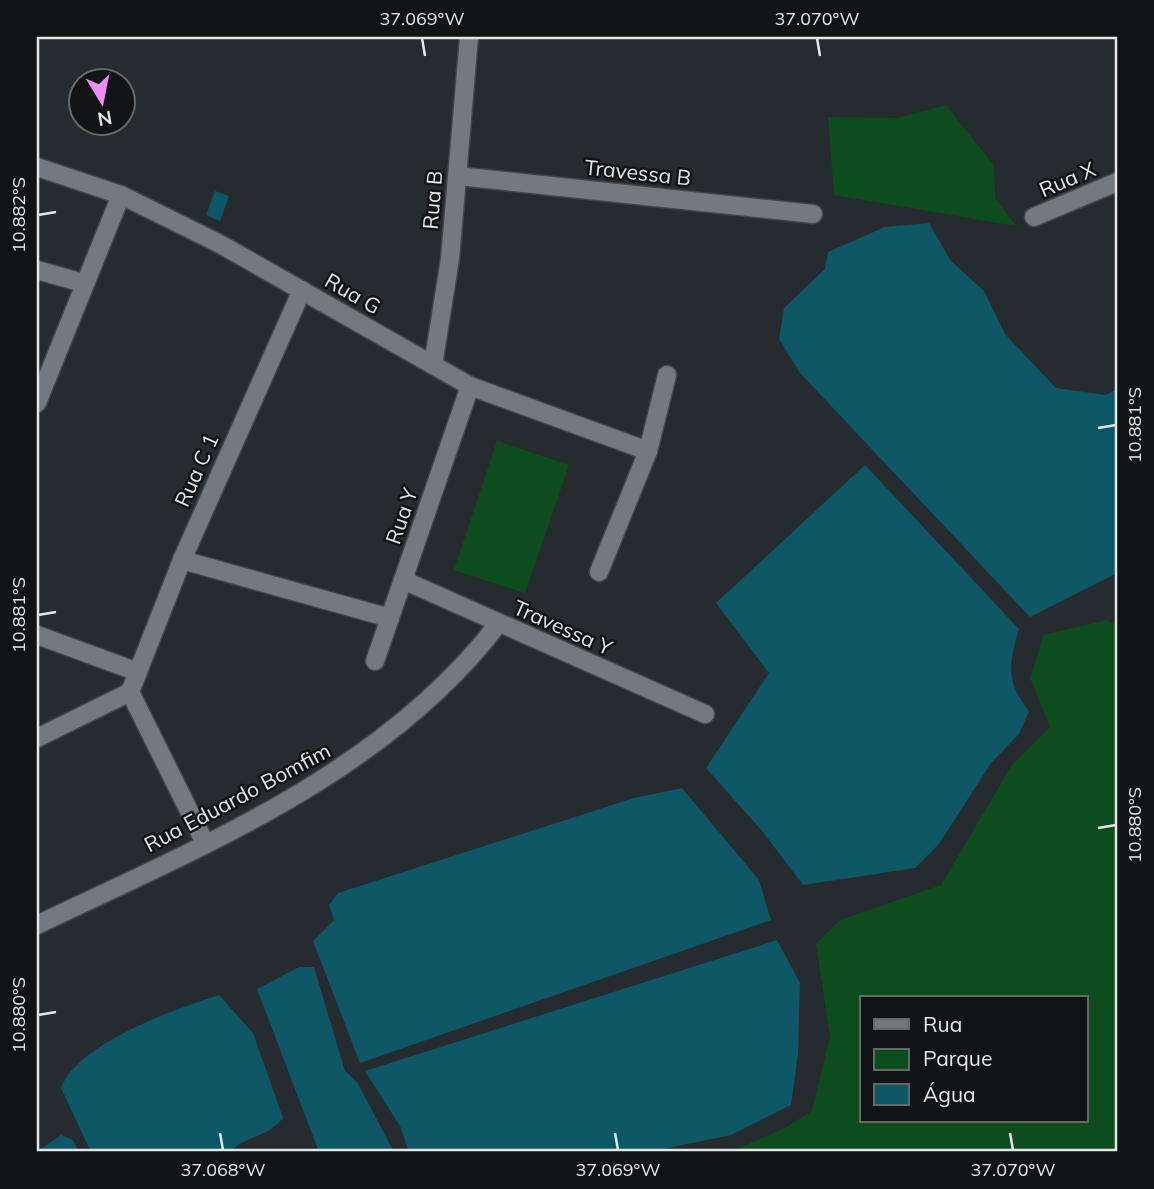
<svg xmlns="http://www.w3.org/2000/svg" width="1154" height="1189" font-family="Mulish,sans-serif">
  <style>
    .green { fill: #0d4d1d; fill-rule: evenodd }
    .water { fill: #0d5767 }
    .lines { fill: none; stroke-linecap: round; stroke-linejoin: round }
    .street-casing { stroke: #42464a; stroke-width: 21 }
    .street { stroke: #73797f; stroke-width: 18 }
    .ticks { fill: none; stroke: #e4e7ea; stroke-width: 2.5 }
    .labels { text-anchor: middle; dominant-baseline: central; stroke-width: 5; stroke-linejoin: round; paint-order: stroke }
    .street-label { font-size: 21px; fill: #e4e7ea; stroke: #111315 }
    .neatline { fill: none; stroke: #e4e7ea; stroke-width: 2.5 }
    .ticks-label { font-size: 18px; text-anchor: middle; fill: #e4e7ea }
  </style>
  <rect width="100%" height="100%" fill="#262b2f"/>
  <g class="green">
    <polygon points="946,105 994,166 995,198 1016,226 834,195 828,117 898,118"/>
    <polygon points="497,441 569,465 525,593 454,570"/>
    <path d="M1107,620L1117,625V1152H730L785,1128L812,1111L830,1036L816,944L840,920L941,885L1012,765L1050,727L1030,678L1044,635ZM862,998H1086V1121H862Z"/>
  </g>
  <g class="water">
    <polygon points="215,191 229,196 220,221 206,215"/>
    <polygon points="929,223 951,261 984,291 1005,334 1056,388 1106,395 1117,389 1117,573 1030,617 800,373 779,339 784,308 825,269 828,252 885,227"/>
    <path d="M865,465L1019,629C1009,665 1005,680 1029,711L1019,734L991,763L939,844L915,868L803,885L763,832L706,768L769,673L716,603Z"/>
    <polygon points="682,788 759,880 771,920 360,1063 313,941 334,920 329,905 338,893 634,798"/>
    <polygon points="777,940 800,983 798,1054 791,1105 731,1135 649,1152 409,1152 400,1126 365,1071"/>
    <polygon points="299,967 314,967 345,1071 357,1082 394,1152 319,1152 257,989"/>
    <path d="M219,995L253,1033L283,1118C263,1141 249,1133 230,1152H91L61,1088C78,1043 175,1009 219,995Z"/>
    <polygon points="61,1135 73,1140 79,1152 37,1152"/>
  </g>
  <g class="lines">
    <defs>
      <g id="street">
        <polyline points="37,167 121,195 220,244 470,386 648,451"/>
        <polyline points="458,176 813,214"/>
        <polyline points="1034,217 1117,182"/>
        <polyline points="37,270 83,283"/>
        <polyline points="433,365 450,259 469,37"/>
        <polyline points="37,403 121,195"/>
        <polyline points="182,560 390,618"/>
        <polyline points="599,572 648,451 667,375"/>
        <polyline points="403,580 705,714"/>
        <polyline points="37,635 138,672"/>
        <polyline points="375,661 470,386"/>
        <polyline points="37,738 130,692"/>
        <polyline points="205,843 130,692 182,560 302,290"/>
        <path d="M37,925C202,846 384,773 498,624"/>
      </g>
    </defs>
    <use href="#street" class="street-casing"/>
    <use href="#street" class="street"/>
  </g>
  <path class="ticks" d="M422,38L425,56M817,38L820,56M38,215L56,212M1098,428L1116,425M38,615L56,612M1098,828L1116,825M38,1015L56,1012M220,1133L223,1150M615,1133L618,1150M1010,1133L1013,1150"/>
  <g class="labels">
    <g class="street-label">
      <text transform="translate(638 172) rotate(6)">Travessa B</text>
      <text transform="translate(1067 179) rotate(-23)">Rua X</text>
      <text transform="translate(432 200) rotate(-85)">Rua B</text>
      <text transform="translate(353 293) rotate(30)">Rua G</text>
      <text transform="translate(196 470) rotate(-66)">Rua C 1</text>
      <text transform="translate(401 516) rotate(-71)">Rua Y</text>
      <text transform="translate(563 627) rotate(24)">Travessa Y</text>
      <text transform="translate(237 797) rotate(-28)">Rua Eduardo Bomfim</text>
    </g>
  </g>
  <rect width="1154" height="1189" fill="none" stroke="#111315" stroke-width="77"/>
  <rect x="860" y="996" width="228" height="126" fill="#111315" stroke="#65686a" stroke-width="2"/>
  <rect x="874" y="1019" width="35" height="10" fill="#73797f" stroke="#65686a" stroke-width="2"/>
  <text x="923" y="1032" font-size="21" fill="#e4e7ea">Rua</text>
  <rect x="874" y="1049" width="35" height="21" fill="#0d4d1d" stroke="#65686a" stroke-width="2"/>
  <text x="923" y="1066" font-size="21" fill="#e4e7ea">Parque</text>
  <rect x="874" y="1084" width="35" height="21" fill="#0d5767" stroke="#65686a" stroke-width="2"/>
  <text x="923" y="1102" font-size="21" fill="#e4e7ea">Água</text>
  <g transform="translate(102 102) rotate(170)"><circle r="33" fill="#111315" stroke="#65686a" stroke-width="2"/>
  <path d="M0-5L12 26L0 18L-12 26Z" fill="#ee8cf8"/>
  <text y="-10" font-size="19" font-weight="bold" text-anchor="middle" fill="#e4e7ea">N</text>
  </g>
  <rect x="38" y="38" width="1078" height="1112" class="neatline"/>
  <g class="ticks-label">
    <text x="422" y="25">37.069°W</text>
    <text x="817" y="25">37.070°W</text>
    <text transform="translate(19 215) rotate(-90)" y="6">10.882°S</text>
    <text transform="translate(1135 425) rotate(-90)" y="6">10.881°S</text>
    <text transform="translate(19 615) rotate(-90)" y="6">10.881°S</text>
    <text transform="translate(1135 825) rotate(-90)" y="6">10.880°S</text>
    <text transform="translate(19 1015) rotate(-90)" y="6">10.880°S</text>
    <text x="223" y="1176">37.068°W</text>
    <text x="618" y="1176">37.069°W</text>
    <text x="1013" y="1176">37.070°W</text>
  </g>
</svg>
